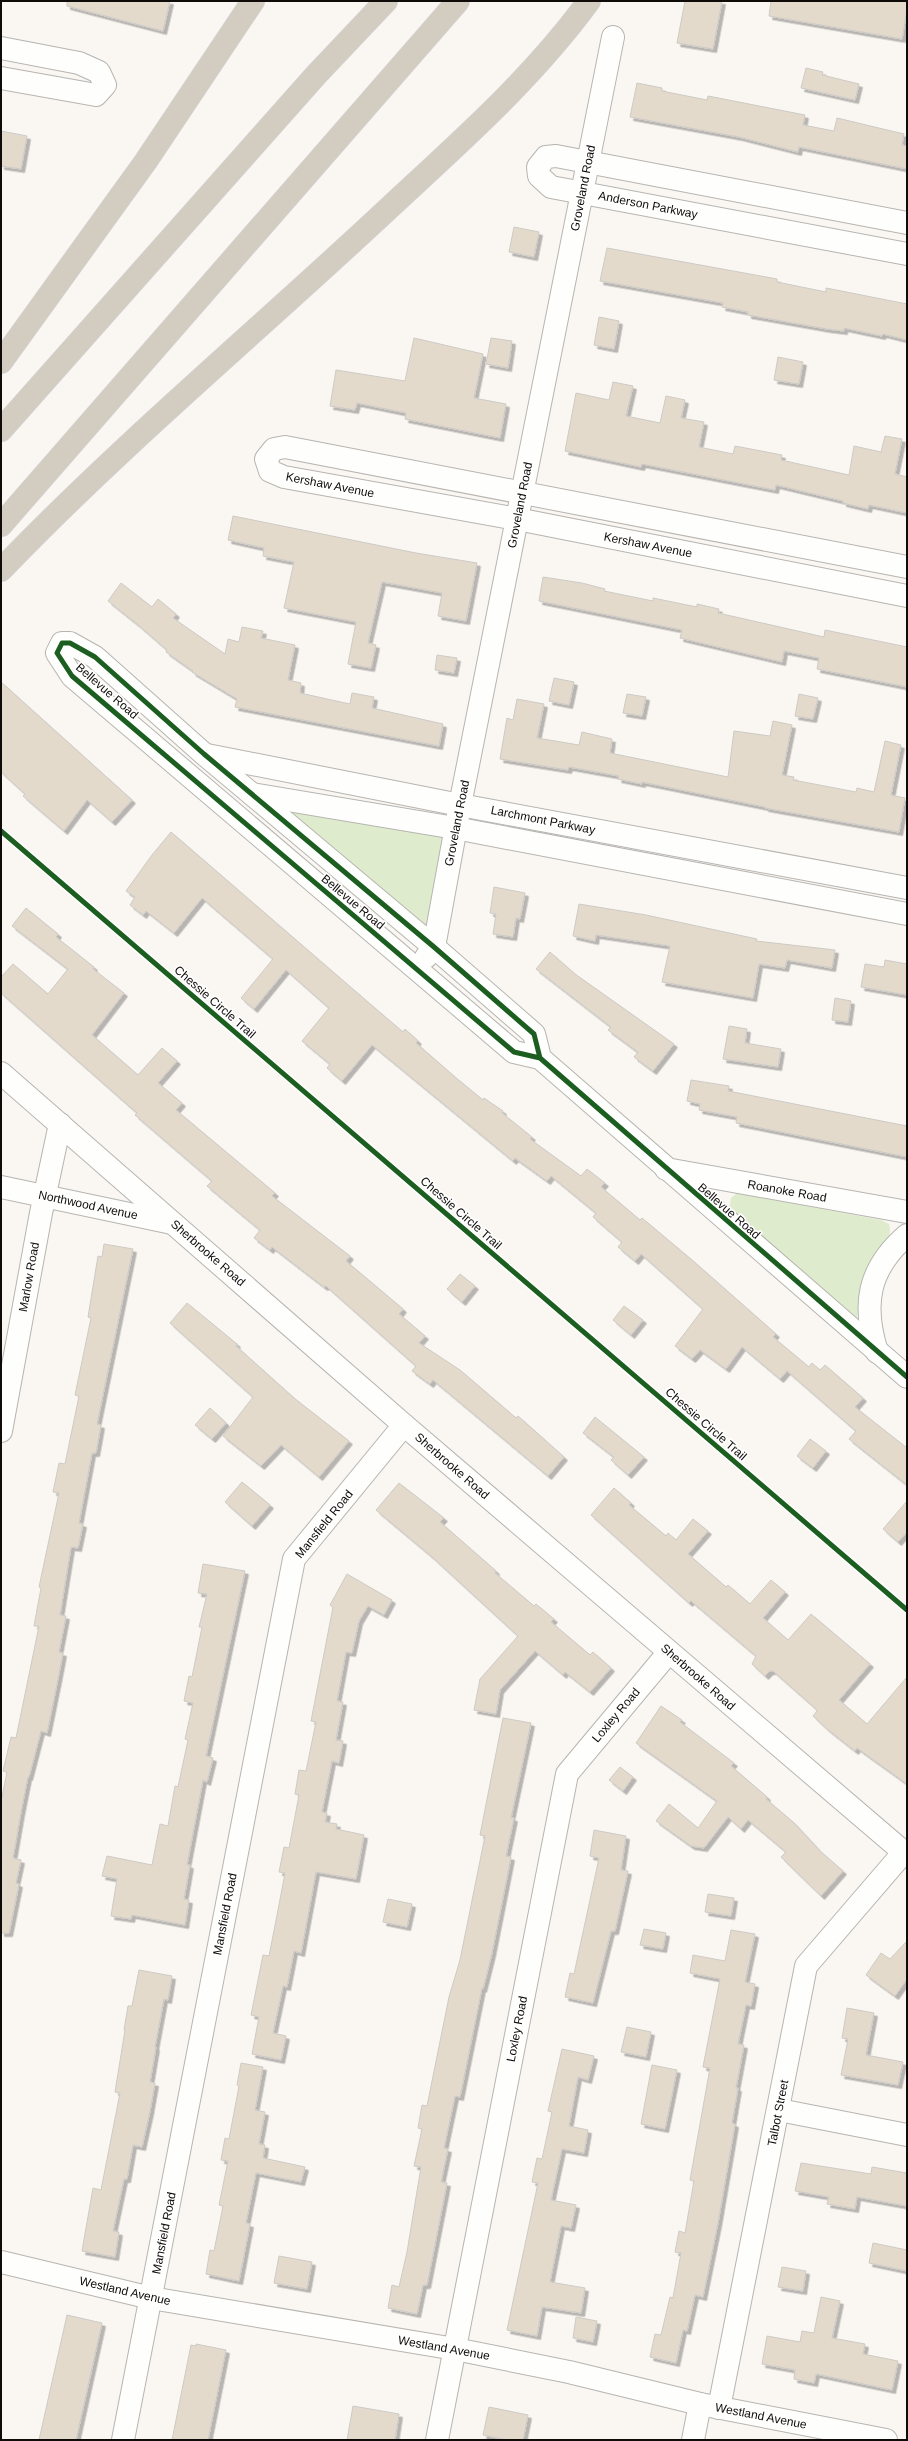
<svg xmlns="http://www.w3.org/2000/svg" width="908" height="2441" font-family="Arial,sans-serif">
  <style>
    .green { fill: #deeccd }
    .building { fill: #e3dacc; stroke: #cdcac6; filter: url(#shadow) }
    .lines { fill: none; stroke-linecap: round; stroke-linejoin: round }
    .minor-casing { stroke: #b7b5b1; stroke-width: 24 }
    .highway-casing { stroke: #d2d0ce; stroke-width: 24 }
    .minor { stroke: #fefefd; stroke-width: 22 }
    .highway { stroke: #d3ccc0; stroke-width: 22 }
    .cycleway-casing { stroke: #fff; stroke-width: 8 }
    .cycleway { stroke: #1b5e20; stroke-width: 5 }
    .labels { text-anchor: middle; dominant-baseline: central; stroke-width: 3.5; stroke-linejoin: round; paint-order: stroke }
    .street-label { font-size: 12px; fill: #0e0b08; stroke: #fff }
  </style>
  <defs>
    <filter id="shadow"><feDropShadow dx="3.5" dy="3.5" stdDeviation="0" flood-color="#0004"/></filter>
  </defs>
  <rect width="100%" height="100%" fill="#faf6f1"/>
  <g class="green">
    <polygon points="294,808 449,832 432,939 288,812"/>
    <path d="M737,1193L881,1220L889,1224C895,1247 870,1262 864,1282C859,1295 859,1310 856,1324L729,1210L731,1198Z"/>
  </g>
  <g class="building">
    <polygon points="67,1 170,1 163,31 67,6"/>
    <polygon points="685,1 722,1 713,49 677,43"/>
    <polygon points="771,1 907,1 907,10 902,39 769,16"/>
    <polygon points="806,68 823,72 822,75 859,84 855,100 801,88"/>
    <polygon points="637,83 662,88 662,91 707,100 708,96 805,115 803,125 834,131 837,118 904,134 902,145 907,146 907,169 799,147 798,152 739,137 630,117"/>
    <polygon points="1,131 27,136 21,169 1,166"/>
    <polygon points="514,227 539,232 534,257 509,252"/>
    <polygon points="607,248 777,279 777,282 826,292 826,288 907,304 907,340 883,334 882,336 844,328 844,331 827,329 748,315 748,312 722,307 723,303 600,281"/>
    <polygon points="599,317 619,321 614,349 594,345"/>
    <polygon points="414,338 483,354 474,398 506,404 500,438 405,419 406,413 357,403 355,410 330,406 336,370 405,381"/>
    <polygon points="491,338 512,341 508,368 486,364"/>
    <polygon points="778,357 803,362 799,384 774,380"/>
    <polygon points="613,382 633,386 626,416 660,423 666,396 685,400 681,418 704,422 699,447 733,454 735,446 782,455 781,460 849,475 854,446 881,452 885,436 902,439 895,474 907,477 907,513 869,505 868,509 843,503 843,501 776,485 775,490 642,464 641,467 565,451 576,393 609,400"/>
    <polygon points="233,516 416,553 477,563 466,621 438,616 442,593 382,582 368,643 376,645 371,668 348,664 356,622 284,608 294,562 263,556 264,548 228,540"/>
    <polygon points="543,577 582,583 605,589 604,591 653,601 653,598 697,607 697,604 719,609 718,613 824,637 825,630 907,647 907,687 817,669 819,658 784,651 782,662 680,638 682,630 539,601"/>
    <polygon points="121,583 152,607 158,599 176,614 173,618 225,654 228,639 239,642 242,627 263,631 261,638 295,645 288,680 301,683 300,693 350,704 352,693 374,697 372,708 443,724 439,746 235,707 237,699 192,672 193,671 166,652 167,650 137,624 108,601"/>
    <polygon points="437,655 457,658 454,673 435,670"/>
    <polygon points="554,678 574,682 569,705 549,701"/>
    <polygon points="1,682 132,800 112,822 87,800 64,831 23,796 25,794 1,772"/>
    <polygon points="627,694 646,697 642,716 623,713"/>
    <polygon points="799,694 818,698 813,719 795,716"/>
    <polygon points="517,699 544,704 537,738 579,745 582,732 612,739 610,753 728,777 734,731 770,736 773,721 792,725 782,775 794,777 793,780 856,792 857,788 874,792 885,741 901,745 891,795 905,798 899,832 765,808 765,807 642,782 642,784 618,779 619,776 569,767 568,770 500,759 507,718 513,720"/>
    <polygon points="171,832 369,1003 403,1032 405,1029 418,1041 416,1043 455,1077 483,1100 484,1098 503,1111 502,1113 532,1137 530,1139 581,1176 587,1169 605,1183 601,1187 640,1220 642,1218 692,1260 776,1334 773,1337 809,1367 812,1363 820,1370 825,1365 863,1398 855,1407 907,1448 907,1485 849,1439 856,1431 787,1371 780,1379 742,1347 726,1369 700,1350 692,1359 675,1346 703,1309 641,1254 635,1261 618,1247 622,1242 593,1217 596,1213 551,1176 547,1181 515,1158 513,1161 372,1045 342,1081 327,1068 330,1064 302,1041 329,1008 286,970 254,1009 241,998 273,959 202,898 174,933 146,911 143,915 130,905 135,897 126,891 152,855"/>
    <polygon points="494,887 525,893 520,919 516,918 513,937 493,934 496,914 490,913"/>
    <polygon points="579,904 646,915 757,939 756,941 835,950 832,968 787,960 785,968 759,964 753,998 662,982 670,946 596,935 595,941 573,936"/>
    <polygon points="26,908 58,934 56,937 94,967 93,969 124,993 92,1035 138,1075 162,1048 177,1061 158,1083 182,1103 176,1110 275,1193 272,1196 350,1256 346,1261 403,1309 399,1314 425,1336 419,1343 460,1370 516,1418 518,1416 564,1457 548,1476 433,1380 430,1384 412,1371 416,1366 326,1286 324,1287 272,1247 270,1250 254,1238 260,1230 207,1186 212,1181 135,1115 137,1113 1,993 1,977 13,964 48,994 68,969 12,926"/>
    <polygon points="550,952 575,974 674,1044 653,1071 634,1057 638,1052 608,1030 611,1027 536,969"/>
    <polygon points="885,960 907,964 907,995 861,987 865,964 884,967"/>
    <polygon points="835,998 851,1001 848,1022 832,1020"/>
    <polygon points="729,1026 747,1029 745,1043 781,1049 778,1067 723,1059"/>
    <polygon points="691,1080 729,1086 728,1091 907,1126 907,1157 736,1123 737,1117 699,1110 700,1104 687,1101"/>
    <polygon points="104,1244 133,1249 97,1424 101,1425 96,1453 92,1453 79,1523 83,1524 78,1548 71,1547 60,1615 66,1616 59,1652 63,1653 58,1679 47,1733 41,1731 29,1777 28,1777 21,1812 13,1858 21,1860 16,1883 19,1884 9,1933 1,1933 1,1802 7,1772 3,1771 11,1737 16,1738 39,1626 34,1626 41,1588 39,1587 59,1493 53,1492 59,1463 65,1464 79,1396 75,1395 91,1318 88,1317 98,1256 102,1257"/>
    <polygon points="460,1274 475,1286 462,1302 447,1289"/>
    <polygon points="187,1303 237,1344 236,1346 294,1398 349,1441 319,1477 281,1445 261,1466 223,1436 253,1397 170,1323"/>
    <polygon points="624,1306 643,1320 631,1335 613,1320"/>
    <polygon points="210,1408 226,1423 212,1439 195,1425"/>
    <polygon points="595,1417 644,1457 628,1475 611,1460 614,1457 583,1433"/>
    <polygon points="810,1439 826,1451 813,1468 797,1456"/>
    <polygon points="242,1482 270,1505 252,1526 225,1502"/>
    <polygon points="399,1483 444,1518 440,1522 496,1571 495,1573 534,1606 536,1604 554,1619 551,1622 590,1655 593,1652 611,1668 590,1692 565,1672 563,1675 535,1651 500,1690 496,1714 474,1710 480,1679 518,1636 431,1556 376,1510"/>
    <polygon points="614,1488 631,1503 629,1505 666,1536 668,1533 676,1540 693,1519 708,1531 688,1554 726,1587 728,1585 750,1604 771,1580 785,1592 763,1618 788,1640 811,1614 870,1664 839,1700 867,1724 907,1677 907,1784 857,1748 855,1751 827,1729 813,1716 817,1711 815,1708 773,1671 770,1671 765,1676 752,1664 756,1656 691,1601 689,1603 591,1515"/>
    <polygon points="907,1501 907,1532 898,1542 883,1529"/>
    <polygon points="203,1564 245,1571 206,1756 213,1758 207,1782 203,1780 187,1865 190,1865 184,1899 189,1900 185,1925 132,1915 131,1919 111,1916 117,1879 102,1876 107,1856 152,1865 160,1824 168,1826 175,1786 178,1787 188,1740 185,1739 193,1703 184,1701 189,1676 192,1677 202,1627 199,1627 207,1594 198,1593"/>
    <polygon points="347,1574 392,1600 384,1615 368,1606 359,1621 352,1653 346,1652 337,1701 343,1702 336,1740 343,1741 339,1763 332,1761 322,1812 327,1813 325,1822 337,1824 336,1829 364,1835 356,1879 316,1872 301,1953 294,1951 287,1987 283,1986 273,2033 286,2036 281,2060 252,2054 259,2017 251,2015 263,1955 269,1956 278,1910 285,1873 279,1872 284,1847 289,1848 299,1795 295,1794 299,1770 306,1771 316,1722 311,1721 333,1607 330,1605"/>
    <polygon points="661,1706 682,1720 680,1722 734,1763 731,1766 767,1797 766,1799 793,1822 820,1851 843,1871 821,1896 781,1857 786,1852 748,1820 741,1829 728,1817 704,1848 691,1846 656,1821 669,1804 698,1828 717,1801 636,1743"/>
    <polygon points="503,1718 531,1723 511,1818 514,1818 506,1856 511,1857 492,1953 483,1989 482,1988 460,2097 455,2096 444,2148 448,2149 441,2182 447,2183 427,2285 423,2285 417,2314 388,2308 392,2285 399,2287 407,2252 421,2167 414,2166 422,2129 418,2128 422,2105 427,2106 449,1997 460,1960 485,1836 480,1835"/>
    <polygon points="620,1767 633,1777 623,1791 609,1780"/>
    <polygon points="594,1830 626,1836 621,1870 628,1871 615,1931 611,1931 593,2003 565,1997 570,1973 574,1974 599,1858 590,1856"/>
    <polygon points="708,1894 734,1898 731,1916 705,1912"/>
    <polygon points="388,1899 412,1904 407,1927 383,1922"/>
    <polygon points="644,1929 666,1933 663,1949 640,1945"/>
    <polygon points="731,1930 755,1934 745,1982 755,1984 751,2006 746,2005 738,2044 744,2045 736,2088 738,2088 732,2123 735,2124 718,2223 703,2297 695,2295 687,2331 683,2330 676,2363 650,2357 655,2334 661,2335 670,2297 673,2298 681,2253 675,2252 679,2231 685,2233 694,2181 690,2180 710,2068 703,2067 720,1979 690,1973 693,1955 725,1961"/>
    <polygon points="907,1941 907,1979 895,1996 866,1975 881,1953 890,1959"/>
    <polygon points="139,1970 172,1976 168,2000 164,1999 155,2047 156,2047 150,2082 155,2083 150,2111 142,2147 133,2145 127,2179 124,2179 113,2231 119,2232 115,2257 82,2251 93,2188 101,2190 120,2093 115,2092 125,2030 124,2030 128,2006 132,2006"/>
    <polygon points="847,2008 874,2013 866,2055 903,2062 898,2085 841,2075 848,2039 842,2038"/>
    <polygon points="627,2027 651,2032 646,2057 621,2052"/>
    <polygon points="562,2049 594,2056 588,2080 578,2077 569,2126 588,2130 584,2153 562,2149 551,2200 576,2205 571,2228 561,2226 550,2282 585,2288 581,2313 542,2307 537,2336 507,2330 538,2183 532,2182 537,2158 542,2159 552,2112 548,2111"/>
    <polygon points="241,2063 263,2067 255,2110 265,2112 259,2144 265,2145 263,2158 305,2167 301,2182 256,2173 246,2223 250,2224 239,2281 206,2274 210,2250 214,2251 223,2206 219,2205 228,2161 221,2160 225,2138 229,2139 239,2086 237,2085"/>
    <polygon points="652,2065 677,2070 665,2129 641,2124"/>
    <polygon points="801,2163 871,2174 872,2167 907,2173 907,2206 857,2197 855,2209 827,2204 829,2197 795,2191"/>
    <polygon points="873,2243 907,2250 907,2271 869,2263"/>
    <polygon points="279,2256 312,2262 307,2289 274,2283"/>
    <polygon points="782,2267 806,2271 803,2291 778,2287"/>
    <polygon points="821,2297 840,2301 832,2338 865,2344 863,2354 898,2361 892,2390 816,2374 814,2383 794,2379 795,2370 762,2364 767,2336 800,2342 802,2331 814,2333"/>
    <polygon points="67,2315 102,2323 76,2440 39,2440"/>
    <polygon points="576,2317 597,2321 593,2342 573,2338"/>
    <polygon points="196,2344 226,2350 208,2440 172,2440 191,2345 196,2346"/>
    <polygon points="353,2406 399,2414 395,2440 347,2440"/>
    <polygon points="489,2407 528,2415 523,2440 507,2440 483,2435"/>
  </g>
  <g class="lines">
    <defs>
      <g id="minor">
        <polyline points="1,48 79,63 99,72 105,85 96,95 1,78"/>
        <polyline points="907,223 556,156 546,157 538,167 539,176 551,187 907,254"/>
        <polyline points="907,567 285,447 274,449 266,459 270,471 284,477 517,519 907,596"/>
        <polyline points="207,755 460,805 907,888"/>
        <polyline points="252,794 455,828 907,914"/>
        <polyline points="426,957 434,947 460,805 613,37"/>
        <polyline points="540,1058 534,1034 434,947 204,754 95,657 70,643 62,643 57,653 72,676 514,1052 540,1058 907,1377"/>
        <polyline points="1,1073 404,1425 907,1855"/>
        <polyline points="666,1169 907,1212"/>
        <polyline points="1,1187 172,1223"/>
        <path d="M877,1352C862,1304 868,1269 907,1235"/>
        <polyline points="1,1431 41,1213 60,1124"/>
        <polyline points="779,2110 907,2135"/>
        <polyline points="1,2262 151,2298 455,2349 569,2372 700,2404 886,2440"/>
        <polyline points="719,2408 806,1966 904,1852"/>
        <polyline points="123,2440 294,1559 404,1425"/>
        <polyline points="437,2440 567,1774 669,1652"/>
        <polyline points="693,2440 700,2404"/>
      </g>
      <g id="highway">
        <polyline points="1,362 146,161 253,1"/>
        <polyline points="1,430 316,75 386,1"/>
        <polyline points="1,525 458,1"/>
        <path d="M1,570C124,442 260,329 389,208C461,141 531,80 589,1"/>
      </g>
    </defs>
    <use href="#minor" class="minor-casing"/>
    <use href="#highway" class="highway-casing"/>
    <use href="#minor" class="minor"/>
    <use href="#highway" class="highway"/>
    <defs>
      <g id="cycleway">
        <polyline points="1,831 907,1610"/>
        <polyline points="540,1058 534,1034 434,947 204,754 95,657 70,643 62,643 57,653 72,676 514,1052 540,1058 907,1377"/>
      </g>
    </defs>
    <use href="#cycleway" class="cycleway-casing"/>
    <use href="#cycleway" class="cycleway"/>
  </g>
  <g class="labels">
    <g class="street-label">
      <text transform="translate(583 188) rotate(-79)">Groveland Road</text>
      <text transform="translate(648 205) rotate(11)">Anderson Parkway</text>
      <text transform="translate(330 485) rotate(11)">Kershaw Avenue</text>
      <text transform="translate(520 505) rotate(-79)">Groveland Road</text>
      <text transform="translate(648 545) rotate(11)">Kershaw Avenue</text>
      <text transform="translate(107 691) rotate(41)">Bellevue Road</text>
      <text transform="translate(543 820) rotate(11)">Larchmont Parkway</text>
      <text transform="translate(457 823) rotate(-79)">Groveland Road</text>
      <text transform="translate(353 902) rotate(40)">Bellevue Road</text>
      <text transform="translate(215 1002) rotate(41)">Chessie Circle Trail</text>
      <text transform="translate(787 1191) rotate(10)">Roanoke Road</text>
      <text transform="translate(88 1205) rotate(12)">Northwood Avenue</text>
      <text transform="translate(729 1211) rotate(41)">Bellevue Road</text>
      <text transform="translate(461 1213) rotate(41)">Chessie Circle Trail</text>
      <text transform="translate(208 1253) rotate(41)">Sherbrooke Road</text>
      <text transform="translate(29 1277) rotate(-80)">Marlow Road</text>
      <text transform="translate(706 1424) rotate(41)">Chessie Circle Trail</text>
      <text transform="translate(452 1466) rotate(41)">Sherbrooke Road</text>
      <text transform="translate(324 1524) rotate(-51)">Mansfield Road</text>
      <text transform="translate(698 1677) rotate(41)">Sherbrooke Road</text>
      <text transform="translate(616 1715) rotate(-50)">Loxley Road</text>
      <text transform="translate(225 1914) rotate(-79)">Mansfield Road</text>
      <text transform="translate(517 2029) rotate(-79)">Loxley Road</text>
      <text transform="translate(778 2113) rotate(-79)">Talbot Street</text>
      <text transform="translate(164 2233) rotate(-79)">Mansfield Road</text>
      <text transform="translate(125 2291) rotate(13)">Westland Avenue</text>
      <text transform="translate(444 2348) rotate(10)">Westland Avenue</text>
      <text transform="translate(761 2416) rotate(11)">Westland Avenue</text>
    </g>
  </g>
  <rect width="908" height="2441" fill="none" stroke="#0e0b08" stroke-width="4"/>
</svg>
